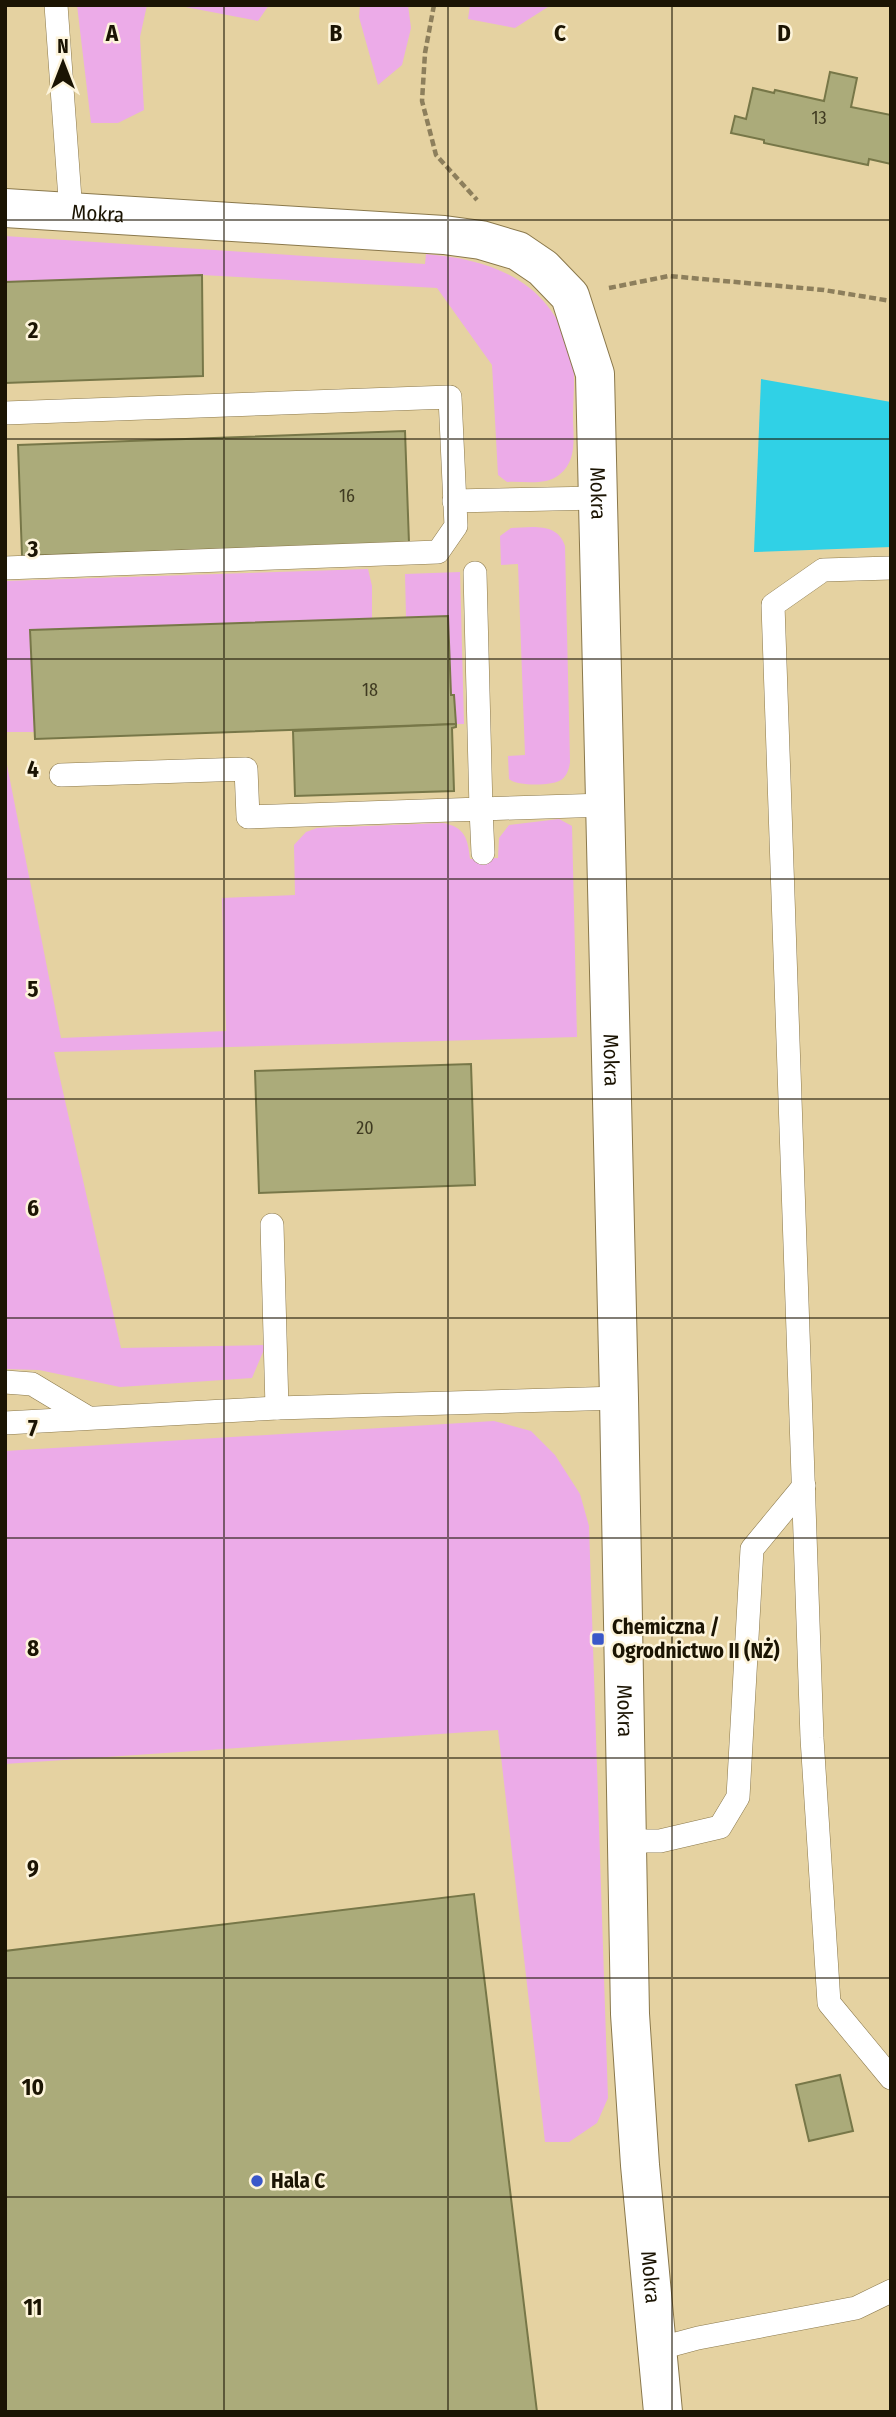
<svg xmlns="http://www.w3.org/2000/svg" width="896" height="2417" font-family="'Fira Sans Condensed',sans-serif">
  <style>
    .green { fill: #ecabe8 }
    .water { fill: #30d1e6 }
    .building { fill: #abab7a; stroke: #777748; stroke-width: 2 }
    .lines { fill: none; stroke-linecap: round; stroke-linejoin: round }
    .service-casing { stroke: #8a784b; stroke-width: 24 }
    .minor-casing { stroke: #8a784b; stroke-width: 40 }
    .path { stroke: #8d7f5c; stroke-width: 4.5; stroke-dasharray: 7 3.5; stroke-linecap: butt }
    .service { stroke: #fff; stroke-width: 23 }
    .minor { stroke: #fff; stroke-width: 38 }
    .grid { fill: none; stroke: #1b1403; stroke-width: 2; stroke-opacity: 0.55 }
    .poi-dot { fill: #3a57c9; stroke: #fdf4db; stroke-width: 2.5 }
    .labels { text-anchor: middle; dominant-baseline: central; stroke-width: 5; stroke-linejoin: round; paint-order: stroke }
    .number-label { font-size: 18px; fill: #3f3a21 }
    .street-label { font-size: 21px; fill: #1b1403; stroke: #fdf4db }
    .poi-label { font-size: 21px; font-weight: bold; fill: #1b1403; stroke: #fdf4db; text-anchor: start }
    .grid-label { font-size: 23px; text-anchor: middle; font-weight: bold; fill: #1b1403; stroke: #fdf4db; stroke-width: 5; stroke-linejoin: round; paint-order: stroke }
  </style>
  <rect width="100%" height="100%" fill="#e5d2a1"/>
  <g class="green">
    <polygon points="77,5 147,5 140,37 144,110 118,123 91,123"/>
    <polygon points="175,5 269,5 258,21"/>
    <polygon points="360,5 408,5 411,28 402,65 378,85 359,17"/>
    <polygon points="470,5 551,5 515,28 468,19"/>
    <path d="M5,236L425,264L426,254C496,260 553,283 572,357C576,375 573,397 573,416C573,436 578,461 559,475C545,486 524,481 507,482L498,475L492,365L437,288L202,275L5,282Z"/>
    <path d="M511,528C531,527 558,522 565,546L570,762C569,770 566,778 559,781C550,786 516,786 509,779L508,756L525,755L518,564L501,565L500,536Z"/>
    <polygon points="368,569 372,586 372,618 31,630 34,732 5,732 5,581"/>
    <polygon points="460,572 464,724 456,724 454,695 451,695 448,616 406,617 405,574"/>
    <path d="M5,755L61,1038L226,1031L222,898L295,895L294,845L306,832L317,828L443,823C465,827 468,839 470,859L498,858L499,838L509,825L559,819L572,826L577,1037L54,1052L121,1348L266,1345L252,1378L120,1387L39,1370L5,1369Z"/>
    <polygon points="494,1421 531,1431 555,1455 580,1494 589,1526 608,2098 597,2123 569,2142 545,2142 498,1730 5,1764 5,1451"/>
  </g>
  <polygon class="water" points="761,379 891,402 891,547 754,552"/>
  <g class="building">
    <polygon points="830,72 857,78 851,107 891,115 891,164 869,159 868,165 764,143 764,140 731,133 735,116 746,119 753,88 774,93 775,90 824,101"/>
    <polygon points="202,275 203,376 5,383 5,282"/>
    <polygon points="405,431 409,543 22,556 18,445"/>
    <polygon points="448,616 451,695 454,695 456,724 35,739 30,630"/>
    <polygon points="456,724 456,727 452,728 454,791 295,796 293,731"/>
    <polygon points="471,1064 475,1185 259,1193 255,1071"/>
    <polygon points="474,1894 537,2412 5,2412 5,1951"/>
    <polygon points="840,2075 853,2131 809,2141 796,2085"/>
  </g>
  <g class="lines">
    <defs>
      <g id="service">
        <polyline points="56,5 71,213"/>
        <polyline points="5,413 450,397 456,526 438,552 5,568"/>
        <polyline points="454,501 598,498"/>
        <polyline points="891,568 823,570 773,605 812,1738 829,2003 891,2078"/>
        <polyline points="475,573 481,809 605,805"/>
        <polyline points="61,775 246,769 248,817 481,809 483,853"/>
        <polyline points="272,1225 277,1408"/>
        <polyline points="5,1382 32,1384 87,1417"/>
        <polyline points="5,1423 277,1408 619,1398"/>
        <polyline points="626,1841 660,1841 720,1827 738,1797 752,1549 804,1486"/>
        <polyline points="657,2349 698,2338 856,2308 891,2291"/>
      </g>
      <g id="minor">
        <path id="s1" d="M5,208L444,235L481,240L518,251L543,268L570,296L595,374L619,1398L630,2014L640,2165L663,2412"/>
      </g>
    </defs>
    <use href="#service" class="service-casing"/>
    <use href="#minor" class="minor-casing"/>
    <g class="path">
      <polyline points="434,5 425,53 422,101 436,155 477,200"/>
      <polyline points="609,288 669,276 824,290 891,301"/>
    </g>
    <use href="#service" class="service"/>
    <use href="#minor" class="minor"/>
  </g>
  <path class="grid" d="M224,5V2412M448,5V2412M672,5V2412M5,220H891M5,439H891M5,659H891M5,879H891M5,1099H891M5,1318H891M5,1538H891M5,1758H891M5,1978H891M5,2197H891"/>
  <g class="poi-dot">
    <rect x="591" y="1632" width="14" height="14" rx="3.5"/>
    <circle cx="257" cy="2181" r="7"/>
  </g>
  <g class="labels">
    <g class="number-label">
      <text x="819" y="118">13</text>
      <text x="347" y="496">16</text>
      <text x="370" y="690">18</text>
      <text x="365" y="1128">20</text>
    </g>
    <g class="street-label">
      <text stroke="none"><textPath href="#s1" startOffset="93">Mokra</textPath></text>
      <text stroke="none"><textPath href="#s1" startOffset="786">Mokra</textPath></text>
      <text stroke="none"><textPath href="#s1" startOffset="1353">Mokra</textPath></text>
      <text stroke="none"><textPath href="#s1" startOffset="2004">Mokra</textPath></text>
      <text stroke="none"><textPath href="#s1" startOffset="2571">Mokra</textPath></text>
    </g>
    <g class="poi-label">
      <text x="612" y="1627">Chemiczna /<tspan x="612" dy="24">Ogrodnictwo II (NŻ)</tspan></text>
      <text x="271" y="2181">Hala C</text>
    </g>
  </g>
  <g class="grid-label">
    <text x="112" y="41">A</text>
    <text x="336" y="41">B</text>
    <text x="560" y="41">C</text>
    <text x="784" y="41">D</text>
    <text x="33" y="338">2</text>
    <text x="33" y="557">3</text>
    <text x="33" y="777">4</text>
    <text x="33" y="997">5</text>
    <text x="33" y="1216">6</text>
    <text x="33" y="1436">7</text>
    <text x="33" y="1656">8</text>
    <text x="33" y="1876">9</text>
    <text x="33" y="2095">10</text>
    <text x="33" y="2315">11</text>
  </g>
  <rect width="896" height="2417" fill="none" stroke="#1b1403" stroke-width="14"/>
  <g transform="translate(63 63)" stroke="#fdf4db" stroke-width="5" paint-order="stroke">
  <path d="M0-5L12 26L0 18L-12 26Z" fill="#1b1403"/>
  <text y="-10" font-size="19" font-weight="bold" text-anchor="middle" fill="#1b1403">N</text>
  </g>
</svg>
